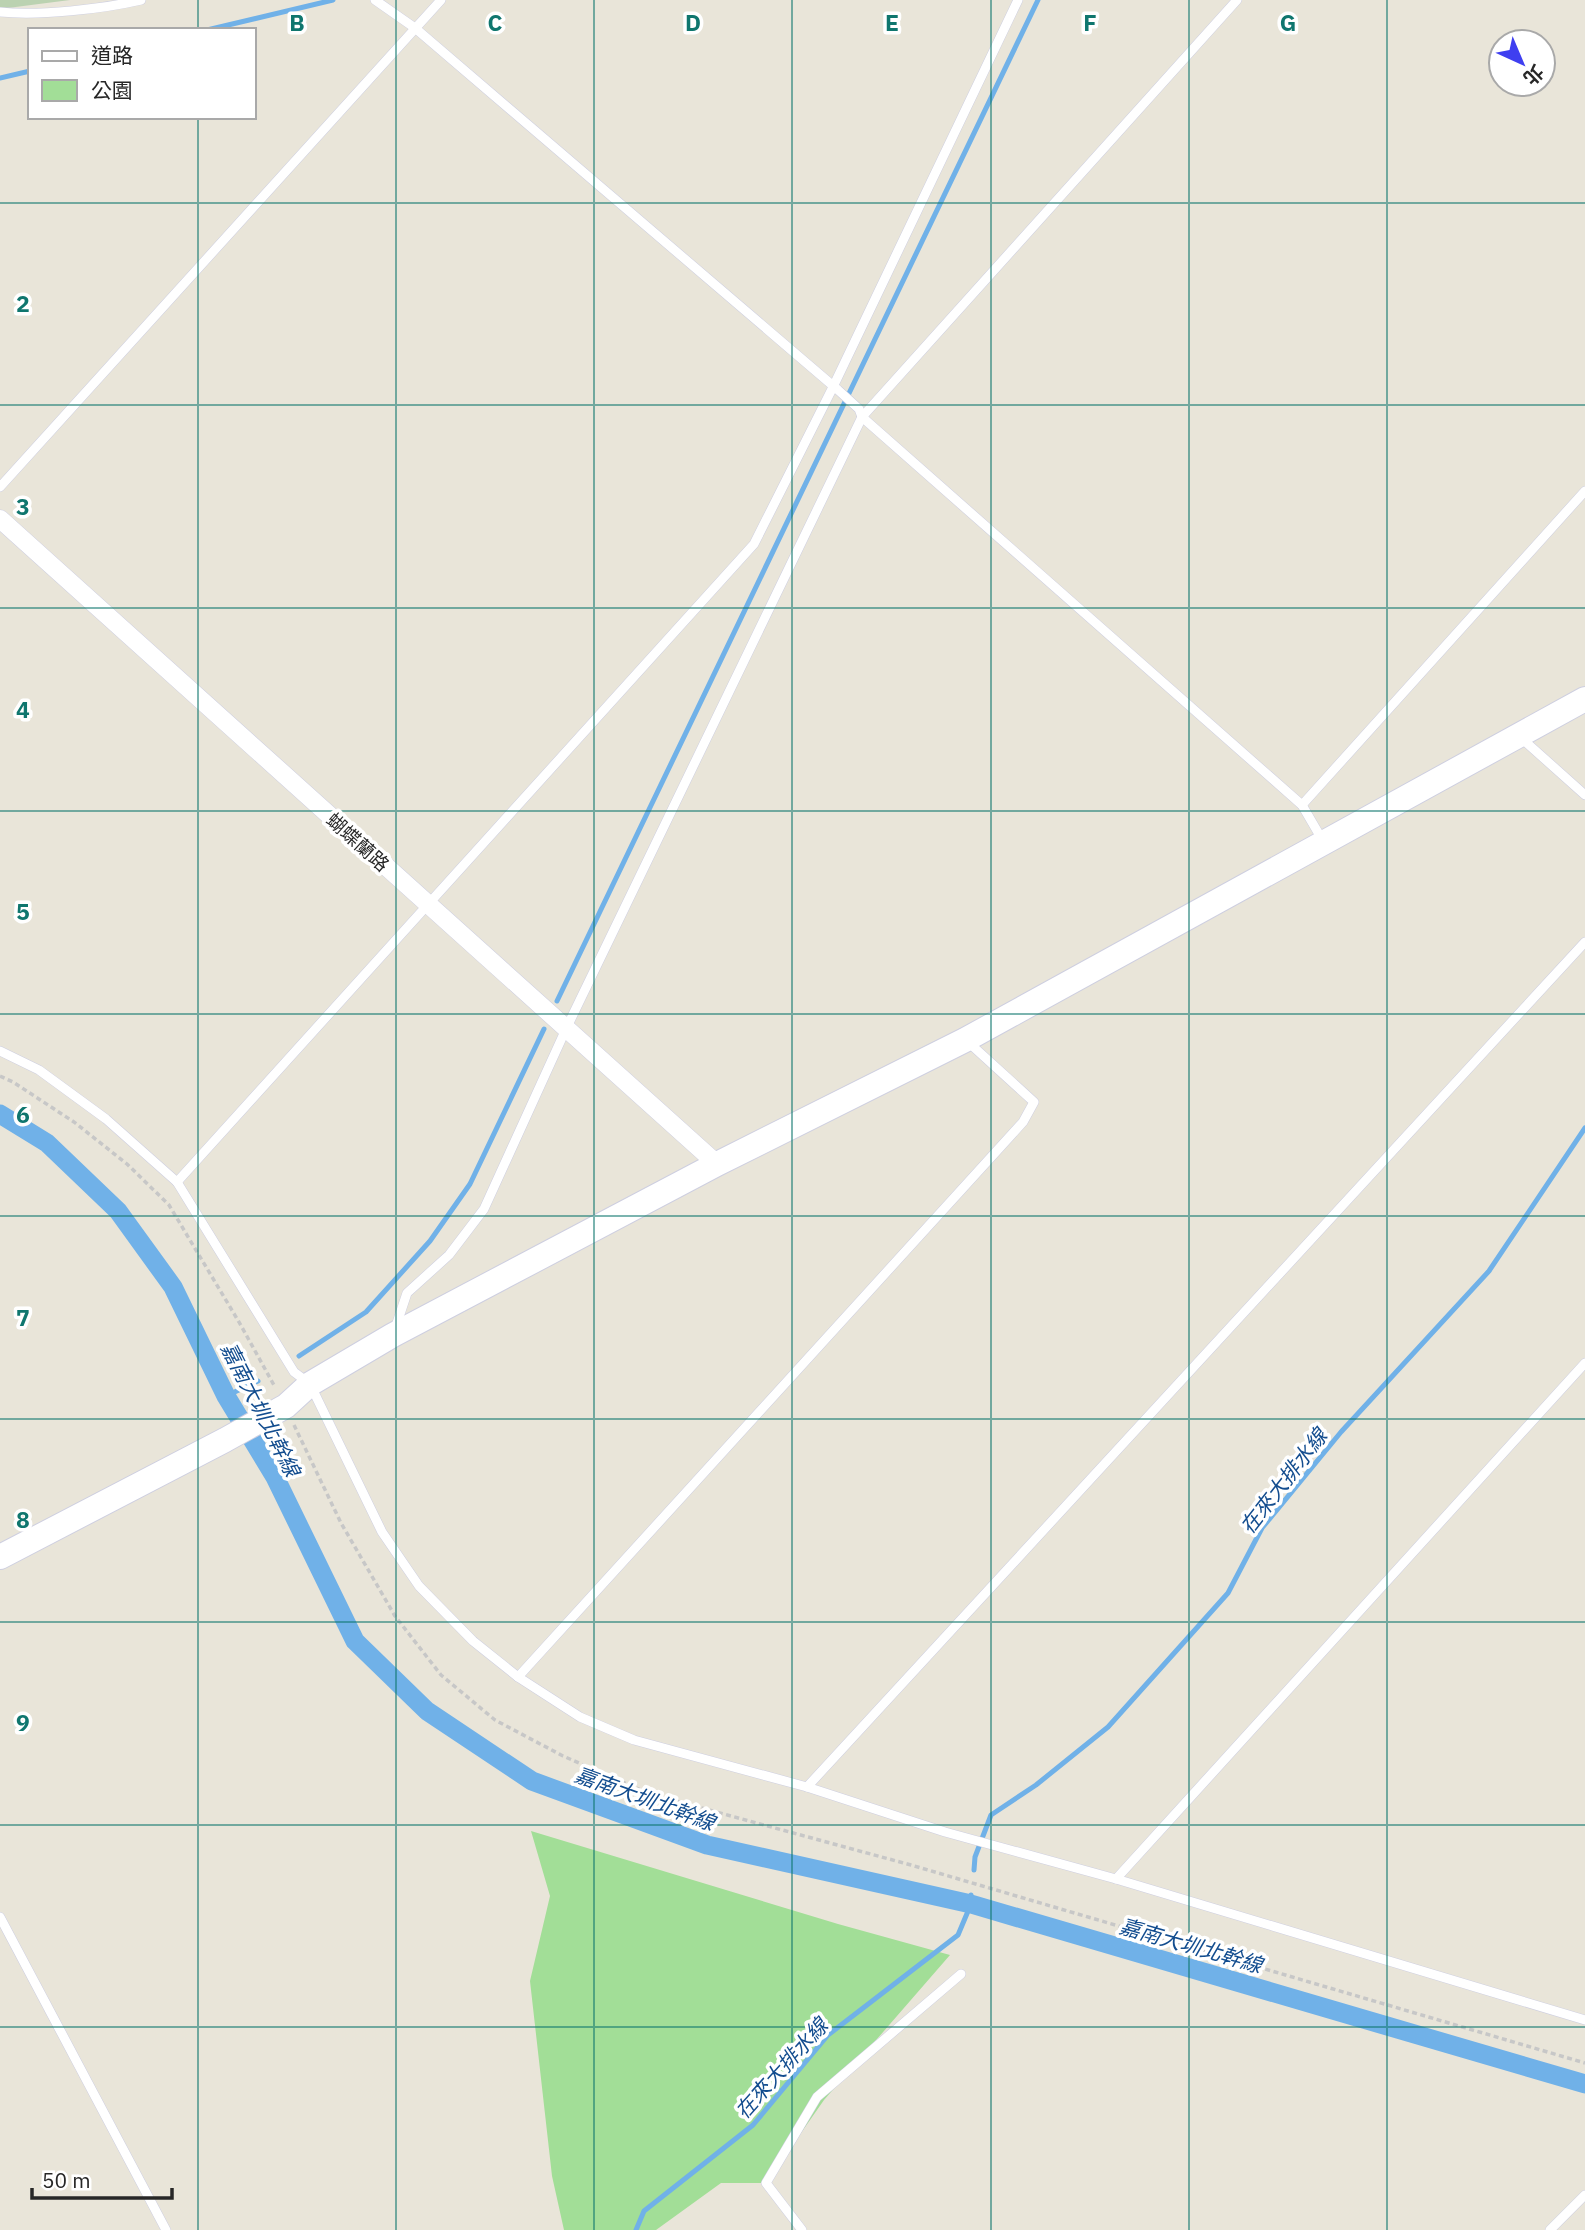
<svg xmlns="http://www.w3.org/2000/svg" width="1585" height="2230" font-family="'IBM Plex Sans','Noto Sans TC',sans-serif">
  <style>
    .green { fill: #a2de97 }
    .cemetery { fill: #bbd2b1 }
    .lines { fill: none; stroke-linecap: round; stroke-linejoin: round }
    .stream { stroke: #70b1e8; stroke-width: 5 }
    .canal { stroke: #70b1e8; stroke-width: 19 }
    .lane-casing { stroke: #cecfe0; stroke-width: 10 }
    .street-casing { stroke: #cecfe0; stroke-width: 19 }
    .secondary-casing { stroke: #cecfe0; stroke-width: 26 }
    .path { stroke: #c7c7c7; stroke-width: 3.5; stroke-dasharray: 5 3.5; stroke-linecap: butt }
    .lane { stroke: #fff; stroke-width: 9 }
    .street { stroke: #fff; stroke-width: 18 }
    .secondary { stroke: #fff; stroke-width: 24 }
    .grid { fill: none; stroke: #0f766e; stroke-width: 2; stroke-opacity: 0.55 }
    .labels { text-anchor: middle; dominant-baseline: central; stroke-width: 7; stroke-linejoin: round; paint-order: stroke }
    .street-label { font-size: 19px; fill: #272727; stroke: #fff }
    .water-label { font-size: 21px; font-style: italic; fill: #134d8f; stroke: #fff }
    .grid-label { font-size: 23px; text-anchor: middle; font-weight: bold; fill: #0f766e; stroke: #fff; stroke-width: 7; stroke-linejoin: round; paint-order: stroke }
  </style>
  <rect width="100%" height="100%" fill="#e9e5d9"/>
  <polygon class="green" points="531,1831 838,1924 950,1955 824,2100 766,2183 721,2183 656,2230 564,2230 552,2176 530,1981 550,1896"/>
  <polygon class="cemetery" points="0,0 70,0 0,9"/>
  <g class="lines">
    <g class="stream">
      <polyline points="207,30 333,0"/>
      <polyline points="0,78 30,71"/>
      <polyline points="557,1001 1038,0"/>
      <polyline points="299,1356 366,1312 430,1241 470,1184 544,1029"/>
      <polyline points="226,1396 258,1381"/>
      <polyline points="974,1870 975,1857 991,1815 1036,1785 1108,1727 1228,1593 1262,1528 1341,1432 1489,1271 1585,1128"/>
      <polyline points="636,2230 644,2211 753,2125 828,2035 958,1935 971,1904 971,1895"/>
    </g>
    <polyline class="canal" points="0,1114 47,1143 118,1211 173,1287 226,1396 275,1477 355,1641 427,1711 532,1781 707,1845 971,1904 1585,2084"/>
    <defs>
      <g id="lane">
        <polyline points="375,0 415,28 838,390 859,409 862,417 1302,805 1323,841"/>
        <path d="M0,12C40,16 102,9 141,0"/>
        <polyline points="0,487 441,0"/>
        <polyline points="1519,736 1585,795"/>
        <polyline points="1302,805 1585,491"/>
        <polyline points="0,1051 39,1070 106,1119 177,1182 294,1372 310,1384 382,1532 419,1586 473,1641 518,1677 580,1717 634,1740 807,1787 945,1832 1116,1879 1585,2020"/>
        <polyline points="177,1182 754,544 833,387 1018,0"/>
        <polyline points="395,1329 407,1293 449,1255 484,1209 566,1029 862,417 1237,0"/>
        <polyline points="518,1677 1023,1122 1034,1102 967,1041"/>
        <polyline points="807,1787 1585,942"/>
        <polyline points="1116,1879 1585,1363"/>
        <polyline points="0,1917 166,2230"/>
        <polyline points="802,2230 766,2183 817,2097 961,1974"/>
        <polyline points="1550,2230 1585,2195"/>
      </g>
      <polyline id="street" points="0,519 717,1164"/>
      <polyline id="secondary" points="0,1557 225,1440 286,1406 310,1384 393,1335 717,1164 965,1040 1585,699"/>
    </defs>
    <use href="#lane" class="lane-casing"/>
    <use href="#street" class="street-casing"/>
    <use href="#secondary" class="secondary-casing"/>
    <g class="path">
      <polyline points="0,1076 13,1082 74,1122 127,1164 169,1205 239,1322 275,1387"/>
      <polyline points="294,1425 341,1523 395,1616 441,1675 495,1720 563,1756 650,1794 911,1865 1585,2063"/>
    </g>
    <use href="#lane" class="lane"/>
    <use href="#street" class="street"/>
    <use href="#secondary" class="secondary"/>
  </g>
  <path class="grid" d="M198,0V30M396,0V2230M594,0V2230M792,0V2230M991,0V2230M1189,0V2230M1387,0V2230M198,117V2230M0,203H1585M0,405H1585M0,608H1585M0,811H1585M0,1014H1585M0,1216H1585M0,1419H1585M0,1622H1585M0,1825H1585M0,2027H1585"/>
  <g class="labels">
    <g class="street-label">
      <text transform="translate(358 842) rotate(42)">蝴蝶蘭路</text>
    </g>
    <g class="water-label">
      <text transform="translate(261 1409) rotate(63)">嘉南大圳北幹線</text>
      <text transform="translate(1283 1481) rotate(-52)">在來大排水線</text>
      <text transform="translate(645 1798) rotate(20)">嘉南大圳北幹線</text>
      <text transform="translate(1191 1945) rotate(16)">嘉南大圳北幹線</text>
      <text transform="translate(781 2068) rotate(-48)">在來大排水線</text>
    </g>
  </g>
  <g class="grid-label">
    <text x="297" y="31">B</text>
    <text x="495" y="31">C</text>
    <text x="693" y="31">D</text>
    <text x="892" y="31">E</text>
    <text x="1090" y="31">F</text>
    <text x="1288" y="31">G</text>
    <text x="23" y="312">2</text>
    <text x="23" y="515">3</text>
    <text x="23" y="718">4</text>
    <text x="23" y="920">5</text>
    <text x="23" y="1123">6</text>
    <text x="23" y="1326">7</text>
    <text x="23" y="1528">8</text>
    <text x="23" y="1731">9</text>
  </g>
  <rect x="28" y="28" width="228" height="91" fill="#ffffff" stroke="#a9a9a9" stroke-width="2"/>
  <rect x="42" y="51" width="35" height="10" fill="#ffffff" stroke="#a9a9a9" stroke-width="2"/>
  <text x="91" y="63" font-size="21" fill="#272727">道路</text>
  <rect x="42" y="80" width="35" height="21" fill="#a2de97" stroke="#a9a9a9" stroke-width="2"/>
  <text x="91" y="98" font-size="21" fill="#272727">公園</text>
  <g transform="translate(1522 63) rotate(136)"><circle r="33" fill="#ffffff" stroke="#a9a9a9" stroke-width="2"/>
  <path d="M0-5L12 26L0 18L-12 26Z" fill="#3f3ff0"/>
  <text y="-10" font-size="19" font-weight="bold" text-anchor="middle" fill="#272727">北</text>
  </g>
  <path d="M32 2188v10h140v-10" fill="none" stroke="#272727" stroke-width="3.5"/>
  <text x="42" y="2188" font-size="21" fill="#272727" stroke="#ffffff" stroke-width="5" paint-order="stroke">50 m</text>
</svg>
